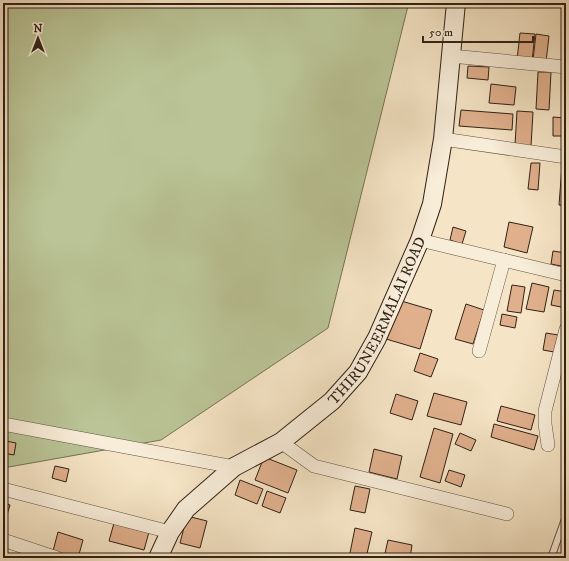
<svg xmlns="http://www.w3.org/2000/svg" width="569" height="561" font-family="'IM FELL DW Pica',serif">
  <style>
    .green { fill: #bac496; stroke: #767256 }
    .building { fill: #e0b08d; stroke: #312116 }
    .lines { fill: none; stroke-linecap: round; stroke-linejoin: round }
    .lane-casing { stroke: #625242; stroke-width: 8 }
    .street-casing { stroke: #625242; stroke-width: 14 }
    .secondary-casing { stroke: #312116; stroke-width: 20 }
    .lane { stroke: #f8edd9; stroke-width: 6 }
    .street { stroke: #f8edd9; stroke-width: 13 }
    .secondary { stroke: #f8edd9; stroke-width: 18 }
    .labels { text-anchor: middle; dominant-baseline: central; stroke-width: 4; stroke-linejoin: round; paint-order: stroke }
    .street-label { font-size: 15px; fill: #312116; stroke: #f8edd9 }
  </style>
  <rect width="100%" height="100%" fill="#f5e4c5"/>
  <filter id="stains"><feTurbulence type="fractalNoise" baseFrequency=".005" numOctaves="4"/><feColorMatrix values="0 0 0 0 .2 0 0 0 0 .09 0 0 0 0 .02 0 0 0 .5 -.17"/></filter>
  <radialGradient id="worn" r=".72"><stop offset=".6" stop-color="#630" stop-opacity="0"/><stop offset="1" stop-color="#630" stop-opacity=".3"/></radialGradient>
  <polygon class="green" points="3,3 410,3 408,6 328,328 161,440 3,468"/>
  <g class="building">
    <polygon points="520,33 535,34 532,61 517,60"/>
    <polygon points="536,34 549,36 546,62 533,60"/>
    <polygon points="468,66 489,67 488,80 467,78"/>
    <polygon points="538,72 551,72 549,110 536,109"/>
    <polygon points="491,84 516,87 514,105 489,103"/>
    <polygon points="461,110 513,114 512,130 459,126"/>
    <polygon points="517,111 533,112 531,146 515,145"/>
    <polygon points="553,117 566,118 566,136 553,136"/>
    <polygon points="531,163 540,163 538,190 528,189"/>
    <polygon points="562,166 566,167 566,206 559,205"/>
    <polygon points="509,222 533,227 527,253 504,247"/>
    <polygon points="453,227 466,231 462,244 450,240"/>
    <polygon points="553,251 566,253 566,267 551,264"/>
    <polygon points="532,283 549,287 544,312 526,309"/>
    <polygon points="512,285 525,287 521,313 507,311"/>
    <polygon points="554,290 566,292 566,308 551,305"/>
    <polygon points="398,300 432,310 420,349 386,339"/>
    <polygon points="466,304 484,310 473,344 455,339"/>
    <polygon points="502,314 517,317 515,328 500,325"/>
    <polygon points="546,333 558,335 554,352 543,350"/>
    <polygon points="420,353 438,359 431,377 414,371"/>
    <polygon points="434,393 467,402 461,425 427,416"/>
    <polygon points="396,394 418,401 412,420 390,413"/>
    <polygon points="501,406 535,415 531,430 497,421"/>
    <polygon points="494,424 538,436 534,450 491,437"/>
    <polygon points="434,428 453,434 440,483 420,477"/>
    <polygon points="460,433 476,440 471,451 455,444"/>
    <polygon points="6,441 16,443 14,455 3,453"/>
    <polygon points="374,449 402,456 397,479 369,472"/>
    <polygon points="264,457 297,470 288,493 255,480"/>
    <polygon points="55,466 69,469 66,482 52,478"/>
    <polygon points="449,470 465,475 461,487 445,481"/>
    <polygon points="240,480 263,489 257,504 235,495"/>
    <polygon points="355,486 370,489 365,513 350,510"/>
    <polygon points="267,491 286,498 280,513 262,506"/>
    <polygon points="3,502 10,505 3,528"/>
    <polygon points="187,516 207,521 200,548 180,543"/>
    <polygon points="114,523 149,532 144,550 109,541"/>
    <polygon points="355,528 372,532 366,558 349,558"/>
    <polygon points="58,532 83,540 78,558 53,551"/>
    <polygon points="388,540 412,545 410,558 384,558"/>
  </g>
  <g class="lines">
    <defs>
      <polyline id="lane" points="551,558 566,516"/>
      <g id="street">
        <polyline points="451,56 566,67"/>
        <polyline points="443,139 566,157"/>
        <polyline points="420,240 566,275"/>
        <polyline points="479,351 504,260"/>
        <polyline points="3,424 234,467"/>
        <polyline points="281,442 314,466 507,514"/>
        <polyline points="548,445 545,424 545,411 566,329"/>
        <polyline points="3,489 170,532"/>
        <polyline points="3,540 57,558"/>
      </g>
      <g id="secondary">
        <path id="s1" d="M158,558L170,532L186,509L234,467L281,442L332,401L358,372L377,338L420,240L432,204L443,139L456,3"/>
      </g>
    </defs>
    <use href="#lane" class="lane-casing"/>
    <use href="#street" class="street-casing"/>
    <use href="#secondary" class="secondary-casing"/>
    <use href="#lane" class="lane"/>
    <use href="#street" class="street"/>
    <use href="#secondary" class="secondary"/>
  </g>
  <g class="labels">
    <g class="street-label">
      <text stroke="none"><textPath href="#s1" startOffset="332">THIRUNEERMALAI ROAD</textPath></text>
    </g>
  </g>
  <rect width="569" height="561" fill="none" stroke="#f5e4c5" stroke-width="16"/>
  <rect x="4" y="4" width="561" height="553" fill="none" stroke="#312116" stroke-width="2"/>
  <rect x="8" y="8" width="553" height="545" fill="none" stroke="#312116"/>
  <g transform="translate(38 38)" stroke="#f8edd9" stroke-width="3" paint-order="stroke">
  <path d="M0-3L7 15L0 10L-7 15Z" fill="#312116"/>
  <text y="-6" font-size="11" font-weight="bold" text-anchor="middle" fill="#312116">N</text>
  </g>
  <path d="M423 36v6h110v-6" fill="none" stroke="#312116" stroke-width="2"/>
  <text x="429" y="36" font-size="12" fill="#312116" stroke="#f8edd9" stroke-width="3" paint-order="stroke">50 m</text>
  <rect width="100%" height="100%" filter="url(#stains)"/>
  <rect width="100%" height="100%" fill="url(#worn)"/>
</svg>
